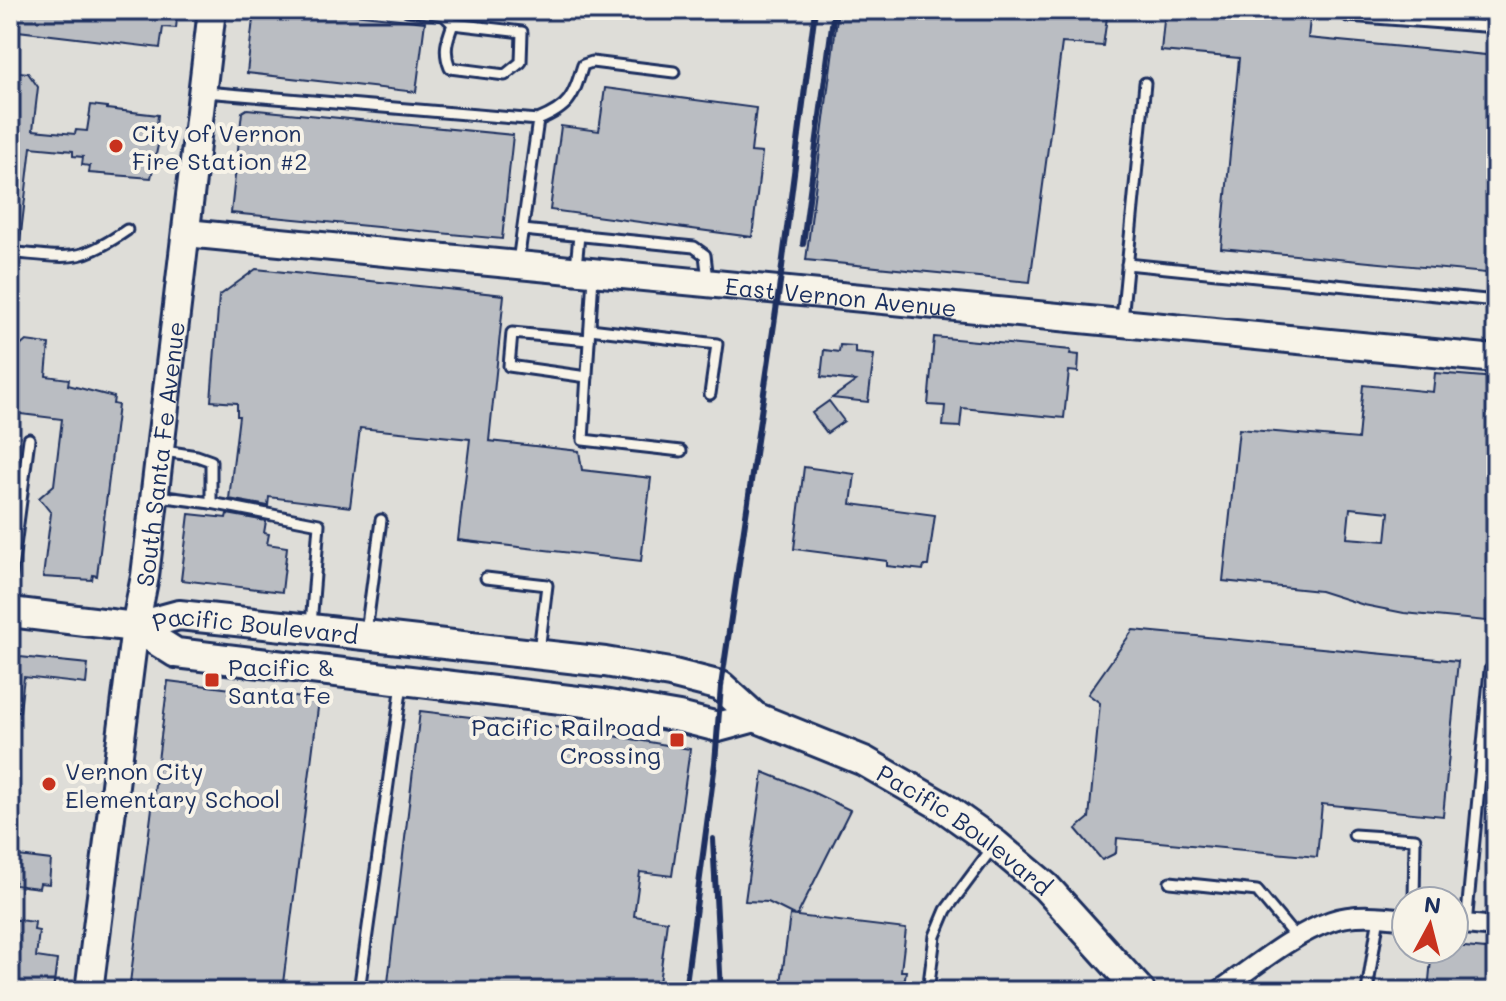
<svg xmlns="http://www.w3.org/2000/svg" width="1506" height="1001" font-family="Mali,sans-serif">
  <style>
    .built { fill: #deddd8; fill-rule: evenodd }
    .building { fill: #babdc2; stroke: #1b2f5e; stroke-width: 2; fill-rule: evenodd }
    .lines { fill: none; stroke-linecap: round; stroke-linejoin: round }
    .lane-casing { stroke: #1b2f5e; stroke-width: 15 }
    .street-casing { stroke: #1b2f5e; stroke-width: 24 }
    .secondary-casing { stroke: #1b2f5e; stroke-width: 32 }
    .primary-casing { stroke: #1b2f5e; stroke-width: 34 }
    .lane { stroke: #f7f3e8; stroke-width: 9 }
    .street { stroke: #f7f3e8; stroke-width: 18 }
    .secondary { stroke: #f7f3e8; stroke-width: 26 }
    .primary { stroke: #f7f3e8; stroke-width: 28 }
    .rail { stroke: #1b2f5e; stroke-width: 6 }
    .poi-dot { fill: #c8321e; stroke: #f7f3e8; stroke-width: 3 }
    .labels { text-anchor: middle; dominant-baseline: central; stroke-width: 8; stroke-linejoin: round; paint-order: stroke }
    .poi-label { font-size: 24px; fill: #1b2f5e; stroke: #f7f3e8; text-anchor: start }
    .street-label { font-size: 24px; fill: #1b2f5e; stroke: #f7f3e8 }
  </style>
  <rect width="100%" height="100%" fill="#eeebe2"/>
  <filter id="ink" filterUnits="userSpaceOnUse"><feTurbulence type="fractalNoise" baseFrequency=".0125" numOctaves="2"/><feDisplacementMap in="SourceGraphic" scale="16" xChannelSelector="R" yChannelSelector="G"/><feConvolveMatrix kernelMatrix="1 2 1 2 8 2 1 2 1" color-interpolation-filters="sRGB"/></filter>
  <g filter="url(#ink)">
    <path class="built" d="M10,10H1496V991H10ZM1406,901H1454V949H1406Z"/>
    <g class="building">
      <polygon points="10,10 178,10 176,28 163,27 160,48 10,30"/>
      <polygon points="254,10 318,10 425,22 416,92 247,73"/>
      <polygon points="838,10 1108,10 1103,46 1062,43 1030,282 806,260"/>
      <polygon points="1165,10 1311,10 1308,38 1496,56 1496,274 1221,248 1239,58 1161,51"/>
      <polygon points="10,71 28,73 38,87 33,130 75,134 76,130 87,131 91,105 107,107 107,109 158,115 156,135 160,136 151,178 89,173 90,166 82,165 83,157 73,156 73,151 31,147 20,242 10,241"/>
      <polygon points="605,88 756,108 751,152 762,153 752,237 550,210 561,126 599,131"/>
      <polygon points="247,109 513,135 502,239 231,213 242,112"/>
      <polygon points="256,269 504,295 489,441 579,451 582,470 651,478 641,561 458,540 470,439 360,428 350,507 269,497 268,506 229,499 239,416 237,416 237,403 211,401 219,296"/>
      <polygon points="10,336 19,347 26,341 49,344 46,376 69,379 68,385 114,397 113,404 118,405 97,576 93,575 92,580 43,577 51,513 39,498 54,485 62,419 13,413 10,403"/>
      <polygon points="934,337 1071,350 1070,354 1079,355 1078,372 1069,371 1064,418 962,408 960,427 943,426 945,406 928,405"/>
      <polygon points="840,345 855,346 855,353 874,355 868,402 832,398 856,381 821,377 824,350 839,352"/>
      <path d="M1435,373L1496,378V622L1404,613L1364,605L1320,591L1223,581L1239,429L1358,439L1363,385L1433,392ZM1350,508L1389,512L1386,541L1347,538Z"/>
      <polygon points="829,401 844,421 827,433 812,413"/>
      <polygon points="804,467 855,474 851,504 935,515 928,566 924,566 923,570 887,566 887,561 794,549"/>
      <polygon points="189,514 226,518 227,514 266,521 264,533 269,534 267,544 287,547 282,592 181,580"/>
      <polygon points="1133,630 1458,661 1443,816 1322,804 1317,857 1117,838 1116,853 1102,860 1076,829 1089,818 1100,703 1088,694"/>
      <polygon points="10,656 88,664 86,684 24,677 20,711 10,711"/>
      <polygon points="168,681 319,700 282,991 129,991"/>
      <polygon points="420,711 579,730 690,749 672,876 640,872 634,916 667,921 658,991 387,991"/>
      <polygon points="763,772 808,790 850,810 797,916 906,929 901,971 906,971 903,991 780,991 790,915 796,916 768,902 745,901"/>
      <polygon points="10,855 51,860 49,884 40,883 39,888 14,885 15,880 10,879"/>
      <polygon points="10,919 35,922 34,930 39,931 36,957 57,960 53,991 10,989"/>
      <polygon points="1454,946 1496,950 1496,991 1428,991 1432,949 1454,949"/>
    </g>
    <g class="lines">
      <defs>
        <g id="lane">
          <path d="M407,10L444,15L453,24L522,32L521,62L505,75L450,68C443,51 447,40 453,24"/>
          <polyline points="720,10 729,11"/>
          <polyline points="1344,10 1348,16 1496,27"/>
          <polyline points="205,92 538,120 518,262"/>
          <path d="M538,120C570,107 573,97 583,65L592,62L674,72"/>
          <polyline points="523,230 694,247 705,255 708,280"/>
          <path d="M18,253C72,258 81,262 127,230"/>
          <polyline points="1127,264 1496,301"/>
          <polyline points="576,267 579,235"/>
          <polyline points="593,276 583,440 681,451"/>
          <polyline points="1122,320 1145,83"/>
          <polyline points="590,329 717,344 710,394"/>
          <polyline points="587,377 509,366 512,333 589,340"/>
          <polyline points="164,451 197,456 211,461 211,503 319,524 311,625"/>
          <polyline points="158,496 211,503"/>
          <polyline points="486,578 547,585 539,651"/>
          <polyline points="10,585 29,439"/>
          <polyline points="366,632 381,520"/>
          <polyline points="1354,835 1415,839 1414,901"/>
          <polyline points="1170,882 1257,891 1297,939"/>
          <polyline points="1466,925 1490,670"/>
          <polyline points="359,991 402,684"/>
          <polyline points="928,991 935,936 946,910 993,847"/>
          <polyline points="1367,991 1379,916"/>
        </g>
        <g id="street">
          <polyline points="1454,923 1496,927"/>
          <path d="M1219,991C1254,967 1291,935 1331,921C1354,913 1382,916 1406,919"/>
        </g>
        <g id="secondary">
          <path id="s1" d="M186,233L1496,359"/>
          <path id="s2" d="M89,991L135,627L145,576L212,10"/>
        </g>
        <g id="primary">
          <path id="s3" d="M10,612L135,627L179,615L311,629L605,662L670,673L721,686L755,717L864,761L942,806L995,844L1046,887L1140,991"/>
          <polyline points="135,627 176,653 603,704 679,717 718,727 755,717"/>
        </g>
      </defs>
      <use href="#lane" class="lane-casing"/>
      <use href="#street" class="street-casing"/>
      <use href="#secondary" class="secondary-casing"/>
      <use href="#primary" class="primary-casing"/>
      <use href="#lane" class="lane"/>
      <use href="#street" class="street"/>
      <use href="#secondary" class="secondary"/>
      <use href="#primary" class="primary"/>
      <g class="rail">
        <polyline points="803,244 834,10"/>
        <polyline points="713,839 721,991"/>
        <polyline points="685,991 715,763 721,686 779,290 815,10"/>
      </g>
    </g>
  </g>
  <g class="poi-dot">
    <circle cx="116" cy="146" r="8"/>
    <rect x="204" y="672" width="16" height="16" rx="4"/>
    <rect x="669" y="732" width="16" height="16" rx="4"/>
    <circle cx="49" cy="784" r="8"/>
  </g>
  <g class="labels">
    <g class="poi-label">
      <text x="132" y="132">City of Vernon<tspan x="132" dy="28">Fire Station #2</tspan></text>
      <text x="228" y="666">Pacific &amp;<tspan x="228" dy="28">Santa Fe</tspan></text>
      <text x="661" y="726" text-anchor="end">Pacific Railroad<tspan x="661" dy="28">Crossing</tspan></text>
      <text x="65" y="770">Vernon City<tspan x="65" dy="28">Elementary School</tspan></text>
    </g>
    <g class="street-label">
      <text stroke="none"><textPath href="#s1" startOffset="658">East Vernon Avenue</textPath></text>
      <text stroke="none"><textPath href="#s2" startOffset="542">South Santa Fe Avenue</textPath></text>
      <text stroke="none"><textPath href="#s3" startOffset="248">Pacific Boulevard</textPath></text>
      <text stroke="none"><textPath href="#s3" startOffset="1004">Pacific Boulevard</textPath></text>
    </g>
  </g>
  <rect width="1506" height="1001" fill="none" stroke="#f7f3e8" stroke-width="40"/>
  <rect x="20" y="20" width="1466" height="961" fill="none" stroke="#1b2f5e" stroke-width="3" filter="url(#ink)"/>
  <g transform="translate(1430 925) rotate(7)"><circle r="38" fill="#f7f3e8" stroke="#9fa5b1" stroke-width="2"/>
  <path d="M0-6L14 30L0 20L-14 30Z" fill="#c8321e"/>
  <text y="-12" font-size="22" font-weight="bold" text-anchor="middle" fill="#1b2f5e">N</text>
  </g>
</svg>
